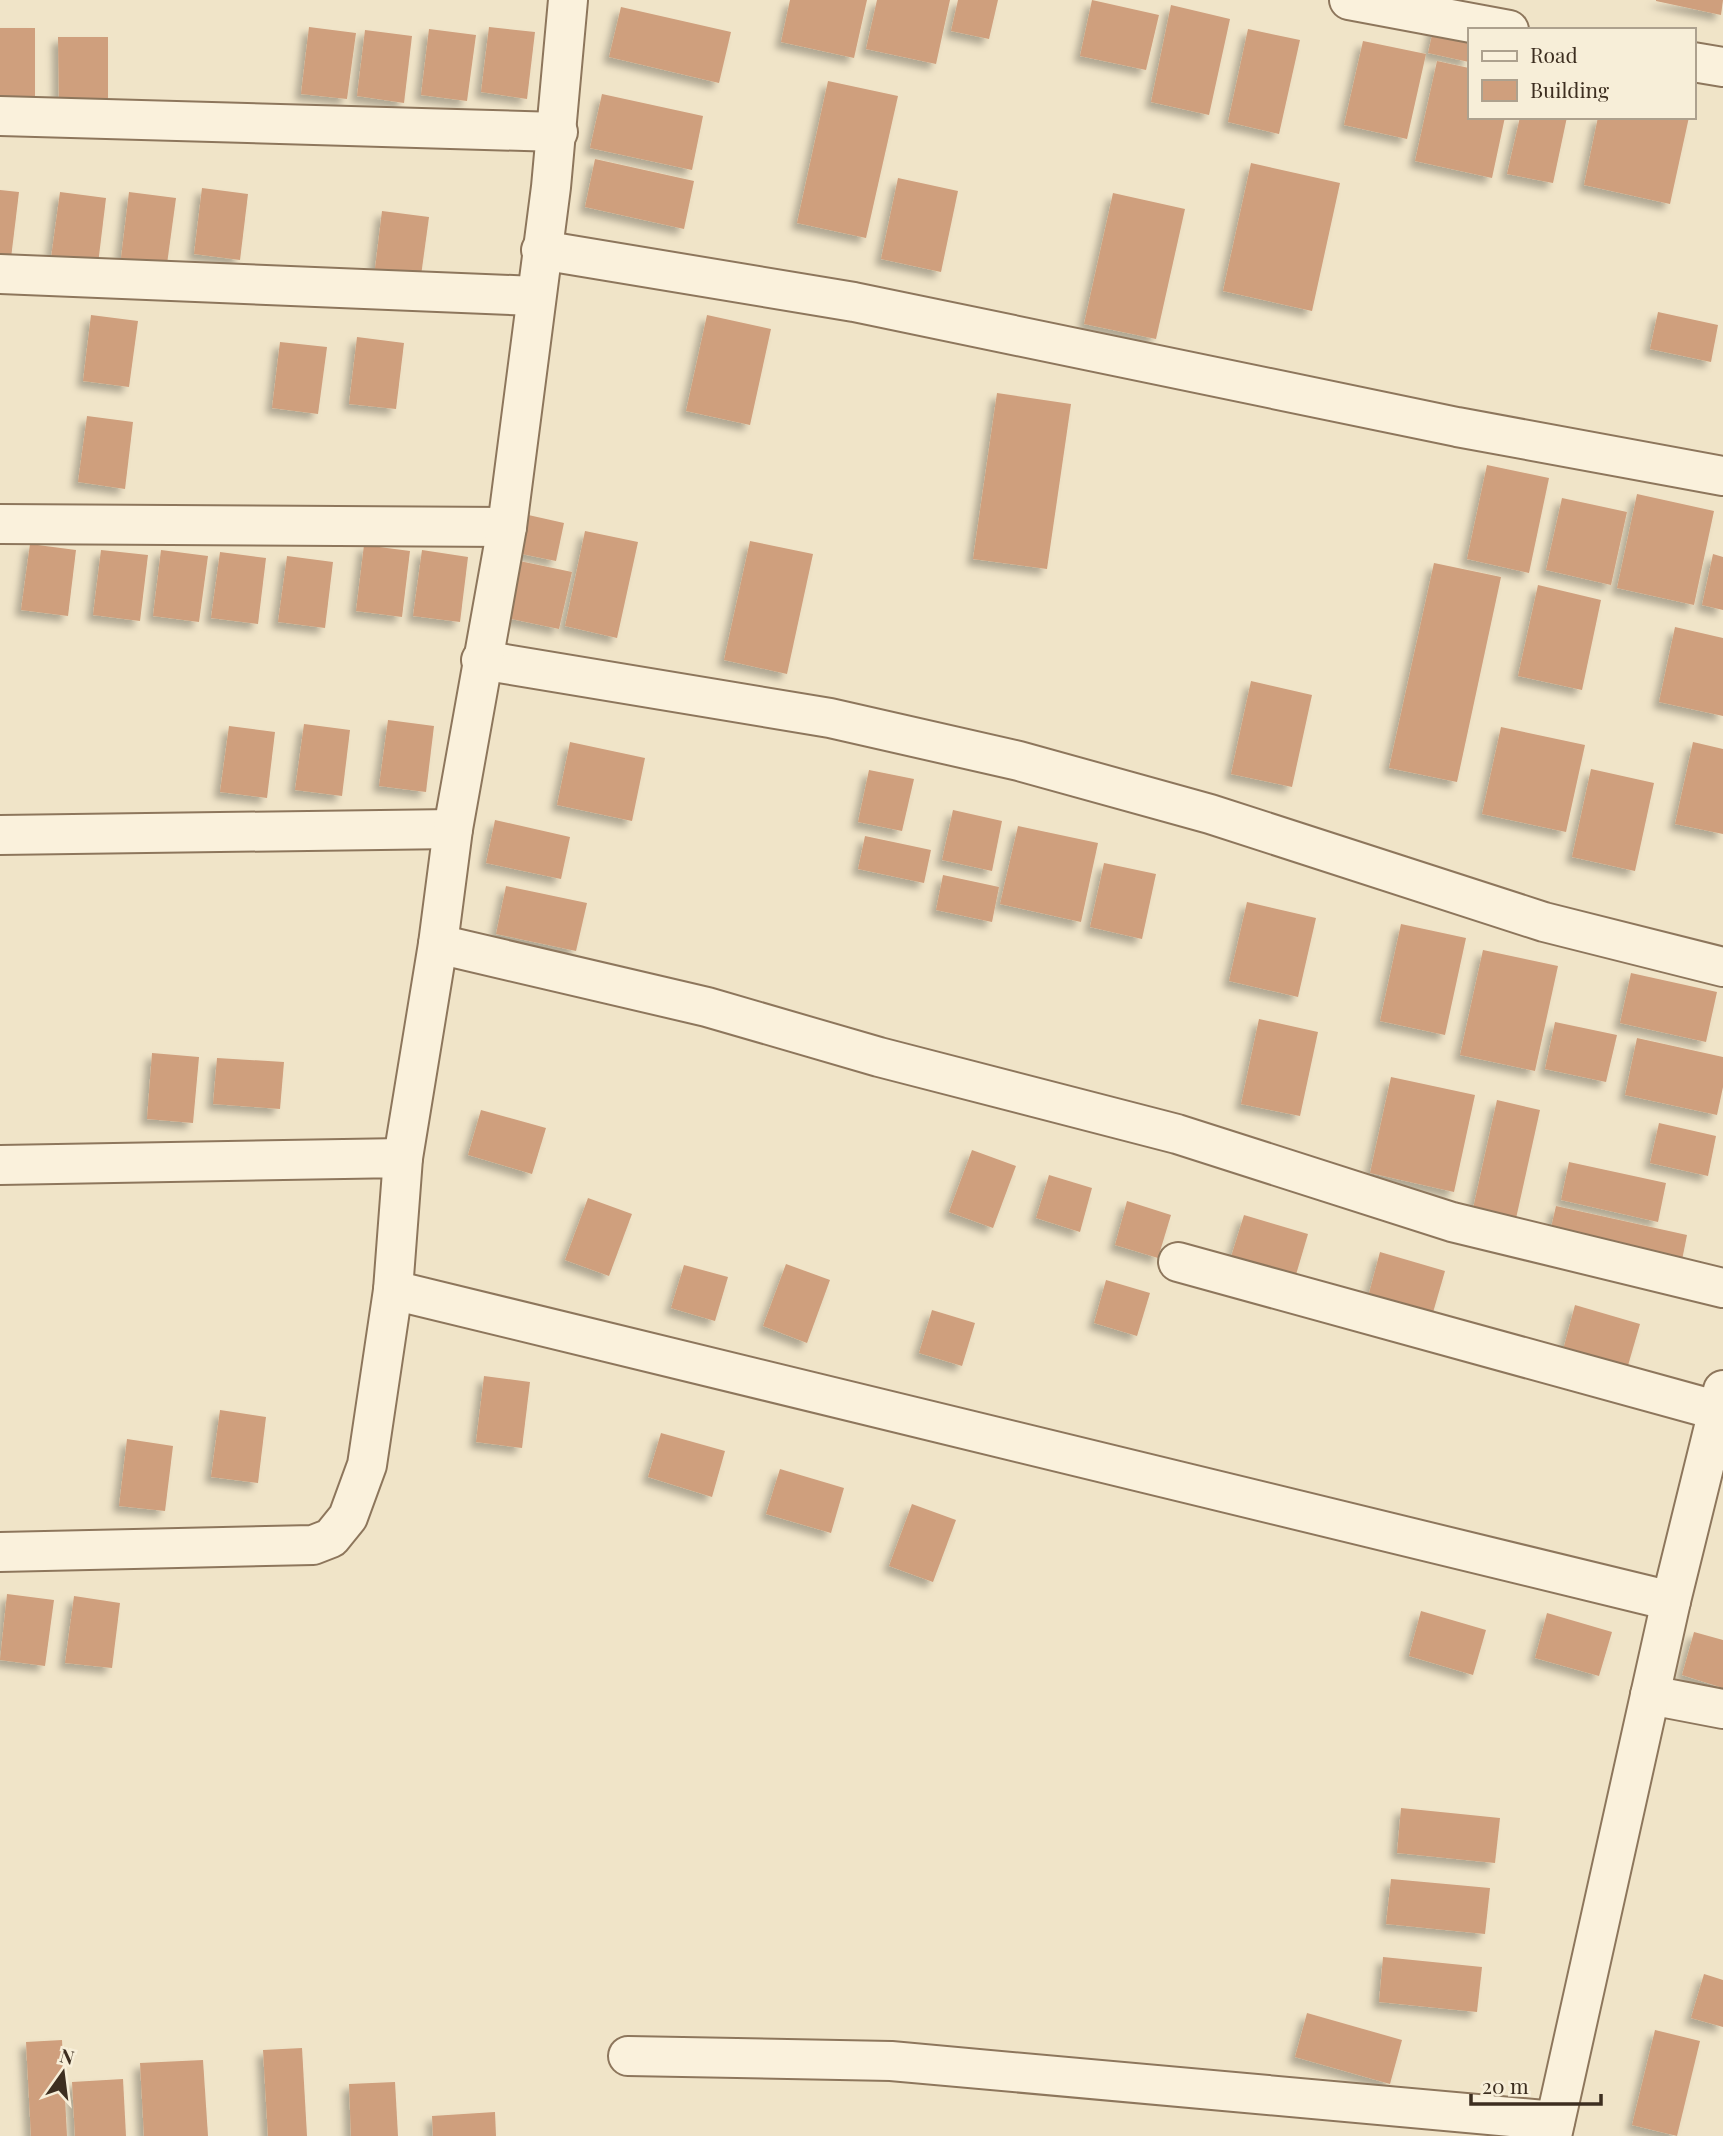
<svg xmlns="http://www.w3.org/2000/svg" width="1723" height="2136" font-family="'Playfair Display',serif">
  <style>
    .building { fill: #cf9f7d; filter: url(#shadow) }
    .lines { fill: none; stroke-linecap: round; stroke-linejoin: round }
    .minor-casing { stroke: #8d765c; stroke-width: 42 }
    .minor { stroke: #faf1dc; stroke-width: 38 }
  </style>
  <defs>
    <filter id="shadow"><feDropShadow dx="-6" dy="6" stdDeviation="3.5" flood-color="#0004"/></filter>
  </defs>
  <rect width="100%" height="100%" fill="#f0e4c8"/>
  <g class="building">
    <polygon points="790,0 867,0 854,58 781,42"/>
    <polygon points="877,0 950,0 936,64 866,49"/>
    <polygon points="958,0 998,0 989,39 951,31"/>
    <polygon points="1092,0 1159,15 1146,70 1080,56"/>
    <polygon points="1723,0 1721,15 1656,1 1656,0"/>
    <polygon points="1171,5 1230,19 1209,115 1151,102"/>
    <polygon points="621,7 731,32 719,83 609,57"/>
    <polygon points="1436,17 1469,30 1469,62 1428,53"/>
    <polygon points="309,27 356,33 347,99 301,94"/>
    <polygon points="489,27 535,32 527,99 481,92"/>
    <rect x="0" y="28" width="35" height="70"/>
    <polygon points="429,29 476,35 467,101 421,95"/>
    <polygon points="1248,29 1300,40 1279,134 1228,122"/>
    <polygon points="365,30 412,36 404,103 357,96"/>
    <polygon points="58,37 108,37 108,101 59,102"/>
    <polygon points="1363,41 1426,54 1407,139 1344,125"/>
    <polygon points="1437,61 1469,68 1469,117 1505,117 1492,178 1415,161"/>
    <polygon points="828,81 898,96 866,238 797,223"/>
    <polygon points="602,94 703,116 692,170 590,148"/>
    <polygon points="1520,117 1567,117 1553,183 1507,174"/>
    <polygon points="1598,117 1689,117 1670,204 1584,185"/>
    <polygon points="595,159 694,181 684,229 585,207"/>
    <polygon points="1251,163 1340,183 1312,311 1223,291"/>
    <polygon points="898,178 958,191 941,272 881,259"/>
    <polygon points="202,188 248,194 240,260 194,254"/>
    <polygon points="0,190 19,192 11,258 0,257"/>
    <polygon points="60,192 106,198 98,264 51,258"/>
    <polygon points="129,192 176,198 167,264 121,258"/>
    <polygon points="1113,193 1185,209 1156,339 1084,324"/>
    <polygon points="382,211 429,217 420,283 374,277"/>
    <polygon points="1658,312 1718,325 1711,362 1650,349"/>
    <polygon points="91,315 138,321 129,387 83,381"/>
    <polygon points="707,315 771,329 750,425 686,411"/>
    <polygon points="357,337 404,343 396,409 349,404"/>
    <polygon points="280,342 327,347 318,414 272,408"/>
    <polygon points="997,393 1071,404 1047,569 973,559"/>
    <polygon points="87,416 133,422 125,489 78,482"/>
    <polygon points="1487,465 1549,478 1529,573 1467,559"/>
    <polygon points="1637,494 1714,511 1694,605 1617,588"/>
    <polygon points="1562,498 1627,512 1611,585 1546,570"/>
    <polygon points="515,512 564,523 556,561 507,551"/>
    <polygon points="585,531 638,542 617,638 565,626"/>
    <polygon points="750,541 813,554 787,674 724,660"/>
    <polygon points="30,544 76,550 68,616 21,610"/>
    <polygon points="364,545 410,551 402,617 356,611"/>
    <polygon points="101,550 148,555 140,621 93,615"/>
    <polygon points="161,550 208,556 199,622 153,616"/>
    <polygon points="422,550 468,557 460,622 413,616"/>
    <polygon points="220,552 266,558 258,624 211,618"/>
    <polygon points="1713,554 1723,557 1723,610 1702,605"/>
    <polygon points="287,556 333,562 325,628 278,622"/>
    <polygon points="510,559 572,572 559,629 497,616"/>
    <polygon points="1434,563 1501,577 1457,782 1389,768"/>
    <polygon points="1538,585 1601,600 1582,690 1518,676"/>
    <polygon points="1675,627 1723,638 1723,716 1659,702"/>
    <polygon points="1251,681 1312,695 1292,787 1231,774"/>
    <polygon points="388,720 434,726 426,792 379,786"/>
    <polygon points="304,724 350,730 342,796 295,790"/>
    <polygon points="229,726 275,732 267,798 220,792"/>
    <polygon points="1501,727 1585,745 1566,832 1482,814"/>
    <polygon points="570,742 645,758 632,821 557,805"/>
    <polygon points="1693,742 1723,749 1723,834 1675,824"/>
    <polygon points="1591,769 1654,783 1635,871 1572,857"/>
    <polygon points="869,770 914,779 902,831 858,822"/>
    <polygon points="953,810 1002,821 992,871 942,860"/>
    <polygon points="495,820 570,837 561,879 486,863"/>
    <polygon points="1018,826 1098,843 1081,922 1000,904"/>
    <polygon points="865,836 931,850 924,883 858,869"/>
    <polygon points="1104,863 1156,874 1142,939 1090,927"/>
    <polygon points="943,875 999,887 992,922 936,910"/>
    <polygon points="506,886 587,903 576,951 496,934"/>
    <polygon points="1247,902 1316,918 1298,997 1229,981"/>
    <polygon points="1401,924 1466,938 1445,1035 1380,1021"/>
    <polygon points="1483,950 1558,966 1535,1071 1460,1055"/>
    <polygon points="1631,973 1717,992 1706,1042 1620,1023"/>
    <polygon points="1259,1019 1318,1032 1300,1116 1241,1104"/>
    <polygon points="1555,1022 1617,1035 1606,1082 1545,1069"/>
    <polygon points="1637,1038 1723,1057 1723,1087 1717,1115 1625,1095"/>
    <polygon points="152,1053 199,1057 193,1123 147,1119"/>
    <polygon points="217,1058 284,1062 280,1109 213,1104"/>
    <polygon points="1391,1077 1475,1095 1454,1192 1370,1173"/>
    <polygon points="1497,1100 1540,1110 1515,1223 1472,1213"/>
    <polygon points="481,1110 546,1128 532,1174 468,1155"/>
    <polygon points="1659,1123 1716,1136 1708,1176 1650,1163"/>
    <polygon points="972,1150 1016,1166 993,1228 949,1212"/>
    <polygon points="1569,1162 1666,1183 1658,1222 1561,1200"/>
    <polygon points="1049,1175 1092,1188 1080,1232 1036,1218"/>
    <polygon points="588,1198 632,1214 609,1276 565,1260"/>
    <polygon points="1127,1201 1171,1215 1158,1258 1115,1245"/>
    <polygon points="1556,1206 1687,1235 1680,1270 1548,1241"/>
    <polygon points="1244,1215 1308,1234 1295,1278 1230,1260"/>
    <polygon points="1380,1252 1445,1271 1432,1316 1368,1297"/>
    <polygon points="786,1264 830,1280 807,1343 763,1326"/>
    <polygon points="684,1265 728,1277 715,1321 671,1308"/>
    <polygon points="1106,1280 1150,1293 1137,1336 1094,1323"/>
    <polygon points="1575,1305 1640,1324 1627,1369 1563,1350"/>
    <polygon points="932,1310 975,1323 962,1366 919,1353"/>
    <polygon points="484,1376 530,1382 522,1448 476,1442"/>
    <polygon points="220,1410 266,1417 258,1483 211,1477"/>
    <polygon points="661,1433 725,1451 712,1497 648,1477"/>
    <polygon points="127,1439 173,1446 165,1511 119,1506"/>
    <polygon points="780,1469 844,1488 831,1533 766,1514"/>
    <polygon points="912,1504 956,1520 933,1582 889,1566"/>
    <polygon points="7,1594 54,1600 45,1666 0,1660"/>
    <polygon points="74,1596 120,1603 112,1668 65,1663"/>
    <polygon points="1421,1611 1486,1630 1473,1675 1409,1656"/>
    <polygon points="1547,1613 1612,1632 1599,1676 1535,1658"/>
    <polygon points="1694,1632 1723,1640 1723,1688 1682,1675"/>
    <polygon points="1401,1808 1500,1818 1495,1863 1397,1853"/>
    <polygon points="1391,1879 1490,1888 1485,1934 1386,1924"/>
    <polygon points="1383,1957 1482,1967 1477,2012 1379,2002"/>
    <polygon points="1704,1974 1723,1980 1723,2027 1691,2018"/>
    <polygon points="1307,2013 1402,2040 1390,2084 1295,2057"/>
    <polygon points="1655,2030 1700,2041 1677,2136 1632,2125"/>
    <polygon points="62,2040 67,2136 31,2136 26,2042"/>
    <polygon points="302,2048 307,2136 268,2136 263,2050"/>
    <polygon points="203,2060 208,2136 144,2136 140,2063"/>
    <polygon points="123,2079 126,2136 75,2136 72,2082"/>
    <polygon points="395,2082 398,2136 351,2136 349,2084"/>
    <polygon points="495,2112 496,2136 433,2136 432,2116"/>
  </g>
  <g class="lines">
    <defs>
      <g id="minor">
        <polyline points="1349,0 1509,30"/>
        <polyline points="1693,62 1723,67"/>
        <polyline points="0,116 558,132"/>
        <polyline points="541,250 854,302 1457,427 1723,476"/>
        <polyline points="0,274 535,296"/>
        <polyline points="0,524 507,527"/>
        <polyline points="481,660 830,718 1019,761 1210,814 1544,922 1723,967"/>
        <polyline points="0,835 453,829"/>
        <polyline points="438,944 707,1007 879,1057 1177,1134 1452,1222 1723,1288"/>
        <polyline points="403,1158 438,944 453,829 507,527 551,187 568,0"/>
        <polyline points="0,1165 403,1158 393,1290 367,1465 348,1517 331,1538 313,1545 0,1552"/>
        <polyline points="1178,1262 1719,1411"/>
        <polyline points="393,1290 1671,1601"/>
        <polyline points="1650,1695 1723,1709"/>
        <polyline points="628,2056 891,2061 1555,2121"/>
        <polyline points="1552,2136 1671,1601 1723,1390"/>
      </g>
    </defs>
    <use href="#minor" class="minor-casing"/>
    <use href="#minor" class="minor"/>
  </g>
  <rect x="1468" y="28" width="228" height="91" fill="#f7eed8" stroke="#ada18e" stroke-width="2"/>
  <rect x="1482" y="51" width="35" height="10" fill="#faf1dc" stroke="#ada18e" stroke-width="2"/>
  <text x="1530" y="63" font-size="21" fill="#3d2e20">Road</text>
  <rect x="1482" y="80" width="35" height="21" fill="#cf9f7d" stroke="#ada18e" stroke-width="2"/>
  <text x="1530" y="98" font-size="21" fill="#3d2e20">Building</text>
  <g transform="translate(63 2073) rotate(14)" stroke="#f7eed8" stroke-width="5" paint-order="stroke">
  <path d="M0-5L12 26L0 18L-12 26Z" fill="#3d2e20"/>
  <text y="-10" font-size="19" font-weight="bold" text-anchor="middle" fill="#3d2e20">N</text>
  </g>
  <path d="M1471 2094v10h130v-10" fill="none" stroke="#3d2e20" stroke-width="3.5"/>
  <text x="1482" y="2094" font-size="21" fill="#3d2e20" stroke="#f7eed8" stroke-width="5" paint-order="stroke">20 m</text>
</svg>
